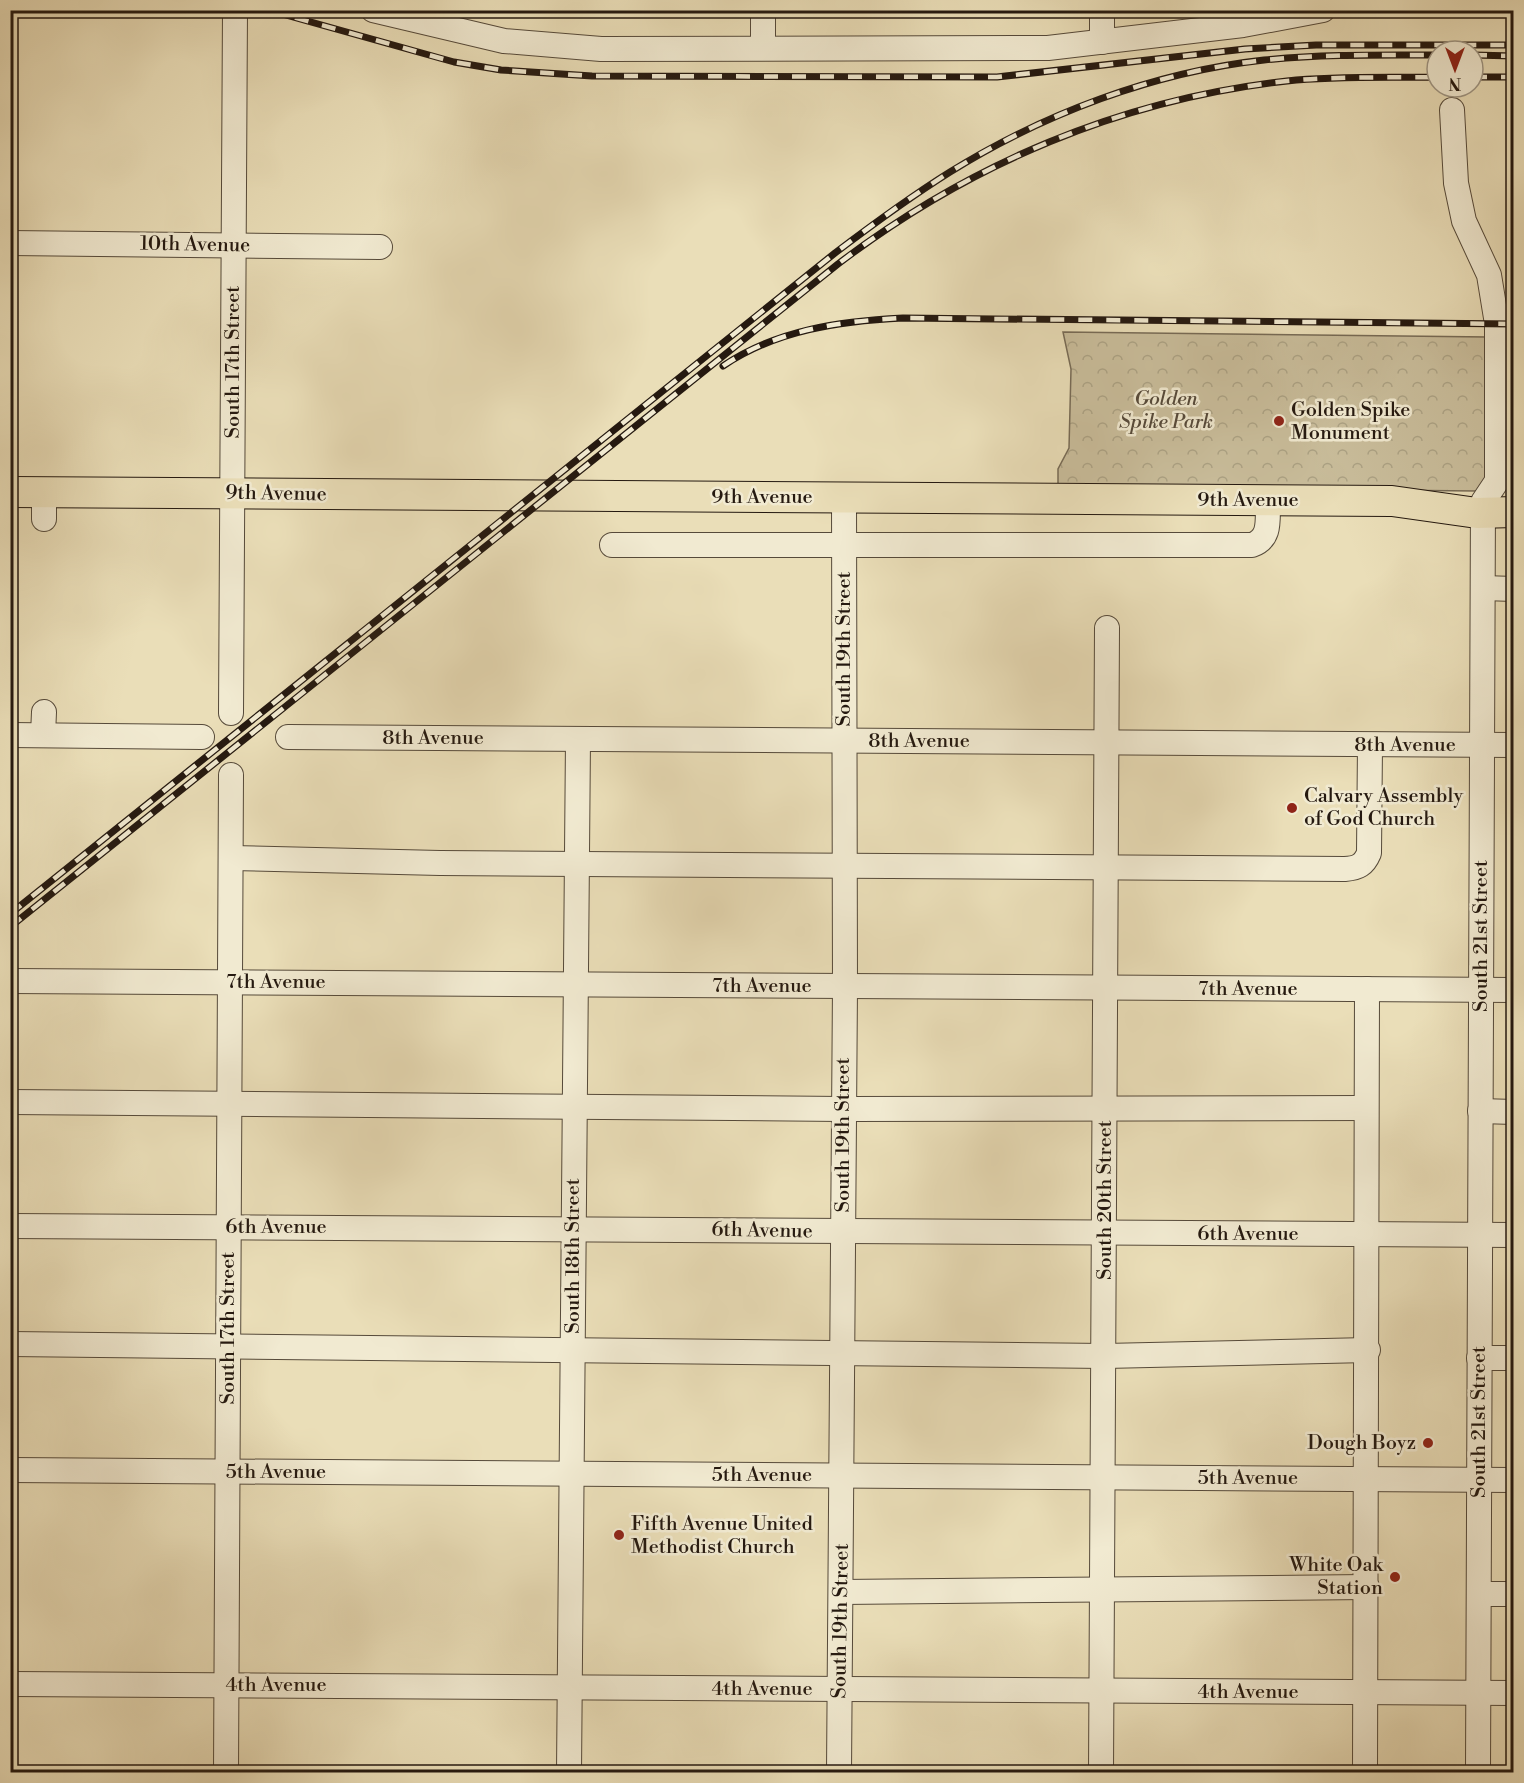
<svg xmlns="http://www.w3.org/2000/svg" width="1524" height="1783" font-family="'Libre Bodoni',serif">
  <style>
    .park { fill: url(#park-crowns); stroke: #776b56; stroke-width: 1.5 }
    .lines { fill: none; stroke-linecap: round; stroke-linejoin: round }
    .minor-casing { stroke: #564a3a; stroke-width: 26 }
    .major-casing { stroke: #251910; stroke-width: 32 }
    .minor { stroke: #f1ead1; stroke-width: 24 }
    .major { stroke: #eadeb8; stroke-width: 30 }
    .rail-casing { stroke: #251910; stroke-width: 7 }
    .rail { stroke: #f1ead1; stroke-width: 4.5; stroke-dasharray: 14; stroke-linecap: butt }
    .poi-dot { fill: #8f2418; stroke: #f1ead1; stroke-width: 2 }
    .labels { text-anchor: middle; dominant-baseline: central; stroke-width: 5; stroke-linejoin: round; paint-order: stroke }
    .street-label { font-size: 20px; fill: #251910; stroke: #f1ead1 }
    .park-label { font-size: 20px; font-style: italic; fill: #564a3a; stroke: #f1ead1 }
    .poi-label { font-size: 20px; fill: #251910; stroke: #f1ead1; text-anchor: start }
  </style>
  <defs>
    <pattern id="park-crowns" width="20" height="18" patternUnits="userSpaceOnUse" patternTransform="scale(1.5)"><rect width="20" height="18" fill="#c9bd9b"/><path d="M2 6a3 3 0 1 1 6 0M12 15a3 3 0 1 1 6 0" fill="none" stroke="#aca284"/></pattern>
  </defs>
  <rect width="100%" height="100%" fill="#eadeb8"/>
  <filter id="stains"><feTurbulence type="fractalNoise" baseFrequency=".00333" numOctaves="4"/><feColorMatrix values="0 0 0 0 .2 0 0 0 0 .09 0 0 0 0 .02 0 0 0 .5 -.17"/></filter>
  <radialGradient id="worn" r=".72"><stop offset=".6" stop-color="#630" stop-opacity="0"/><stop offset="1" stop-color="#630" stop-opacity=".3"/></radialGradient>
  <polygon class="park" points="1063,332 1488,337 1487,479 1477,491 1058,487 1058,469 1069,448 1071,369"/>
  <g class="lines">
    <defs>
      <g id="minor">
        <polyline points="373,10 504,41 601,49 1048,48 1243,25 1323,10"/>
        <polyline points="763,10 763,48"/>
        <polyline points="1102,10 1102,42"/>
        <polyline points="1452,110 1456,183 1464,221 1489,275 1497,324 1497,481 1483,502 1478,1772"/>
        <polyline points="10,243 380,247"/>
        <polyline points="44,519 44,492"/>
        <path d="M612,545H1252C1272,538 1267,518 1268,500"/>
        <polyline points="1483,588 1514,589"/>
        <polyline points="231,713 235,10"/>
        <polyline points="10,735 202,737"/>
        <polyline points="43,735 44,712"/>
        <polyline points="288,737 1514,745"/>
        <path d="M231,858L440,863L1345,869C1358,868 1364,865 1369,853L1370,745"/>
        <polyline points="10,981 1514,990"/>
        <polyline points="10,1102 842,1109 1366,1108"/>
        <polyline points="1480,1111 1514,1112"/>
        <polyline points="10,1226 1514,1235"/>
        <polyline points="10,1344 1105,1356 1368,1350"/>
        <polyline points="1479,1358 1514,1358"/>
        <polyline points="10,1470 1514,1480"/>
        <polyline points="841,1592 1367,1587"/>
        <polyline points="1479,1594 1514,1594"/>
        <polyline points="10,1684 1514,1693"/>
        <polyline points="226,1772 231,775"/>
        <polyline points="569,1772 578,739"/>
        <polyline points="839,1772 845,987 844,498"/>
        <path d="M1101,1772C1106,1391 1102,1009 1107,628"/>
        <polyline points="1365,1772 1367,989"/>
      </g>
      <polyline id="major" points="10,492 1392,501 1477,513 1514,512"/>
    </defs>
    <use href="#minor" class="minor-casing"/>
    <use href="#major" class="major-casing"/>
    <use href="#minor" class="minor"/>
    <use href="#major" class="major"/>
    <defs>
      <g id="rail">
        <polyline points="268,10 454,62 501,70 592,76 997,77 1245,49 1316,45 1514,45"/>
        <polyline points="1473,55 1514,56"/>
        <polyline points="1473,77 1514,77"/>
        <path d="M723,366C776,330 840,321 903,318L1514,324"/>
        <path d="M10,914L835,253C872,225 910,197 950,172C1043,114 1154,72 1264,60C1322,54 1379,55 1437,55"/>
        <path d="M10,927L838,264C969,164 1122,99 1287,81C1337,76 1387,78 1437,77"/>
      </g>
    </defs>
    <use href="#rail" class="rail-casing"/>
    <use href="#rail" class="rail"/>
  </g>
  <g class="poi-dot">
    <circle cx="1279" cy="421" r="6"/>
    <circle cx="1292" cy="808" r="6"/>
    <circle cx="1428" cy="1443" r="6"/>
    <circle cx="619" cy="1535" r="6"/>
    <circle cx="1395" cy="1577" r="6"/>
  </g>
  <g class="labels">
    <g class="street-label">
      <text transform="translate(195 245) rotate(1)">10th Avenue</text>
      <text transform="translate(233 362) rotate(-90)">South 17th Street</text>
      <text transform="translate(276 494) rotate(1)">9th Avenue</text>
      <text x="762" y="497">9th Avenue</text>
      <text x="1248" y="500">9th Avenue</text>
      <text transform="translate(844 649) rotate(-90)">South 19th Street</text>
      <text x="433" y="738">8th Avenue</text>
      <text x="919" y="741">8th Avenue</text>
      <text x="1405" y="745">8th Avenue</text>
      <text transform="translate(1481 936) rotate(-90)">South 21st Street</text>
      <text x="276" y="982">7th Avenue</text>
      <text x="762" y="986">7th Avenue</text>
      <text x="1248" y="989">7th Avenue</text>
      <text transform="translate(843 1135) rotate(-90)">South 19th Street</text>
      <text transform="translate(1105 1200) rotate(-90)">South 20th Street</text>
      <text x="276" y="1227">6th Avenue</text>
      <text transform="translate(762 1231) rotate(1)">6th Avenue</text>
      <text x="1248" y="1234">6th Avenue</text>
      <text transform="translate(573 1256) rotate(-90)">South 18th Street</text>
      <text transform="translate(228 1328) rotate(-90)">South 17th Street</text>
      <text transform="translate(1479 1422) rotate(-90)">South 21st Street</text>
      <text x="276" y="1472">5th Avenue</text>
      <text x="762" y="1475">5th Avenue</text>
      <text x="1248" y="1478">5th Avenue</text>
      <text transform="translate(841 1621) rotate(-89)">South 19th Street</text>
      <text x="276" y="1685">4th Avenue</text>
      <text x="762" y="1689">4th Avenue</text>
      <text x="1248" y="1692">4th Avenue</text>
    </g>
    <g class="park-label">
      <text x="1166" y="399">Golden<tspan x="1166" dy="23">Spike Park</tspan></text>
    </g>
    <g class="poi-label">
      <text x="1291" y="410">Golden Spike<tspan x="1291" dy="23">Monument</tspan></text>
      <text x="1304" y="796">Calvary Assembly<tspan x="1304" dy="23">of God Church</tspan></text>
      <text x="1416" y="1443" text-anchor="end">Dough Boyz</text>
      <text x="631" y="1524">Fifth Avenue United<tspan x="631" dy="23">Methodist Church</tspan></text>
      <text x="1383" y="1565" text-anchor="end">White Oak<tspan x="1383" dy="23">Station</tspan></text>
    </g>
  </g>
  <rect width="1524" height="1783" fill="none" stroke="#eadeb8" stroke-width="36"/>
  <rect x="12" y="12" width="1500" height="1759" fill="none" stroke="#251910" stroke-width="3"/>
  <rect x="18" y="18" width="1488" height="1747" fill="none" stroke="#251910" stroke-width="1.5"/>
  <g transform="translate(1455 69) rotate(180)"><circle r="28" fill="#f1ead1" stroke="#9f9684" stroke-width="1.5"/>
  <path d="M0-4.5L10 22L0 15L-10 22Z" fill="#8f2418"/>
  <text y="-9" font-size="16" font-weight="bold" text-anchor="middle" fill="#251910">N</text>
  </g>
  <rect width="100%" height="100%" filter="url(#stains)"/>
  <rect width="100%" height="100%" fill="url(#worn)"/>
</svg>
